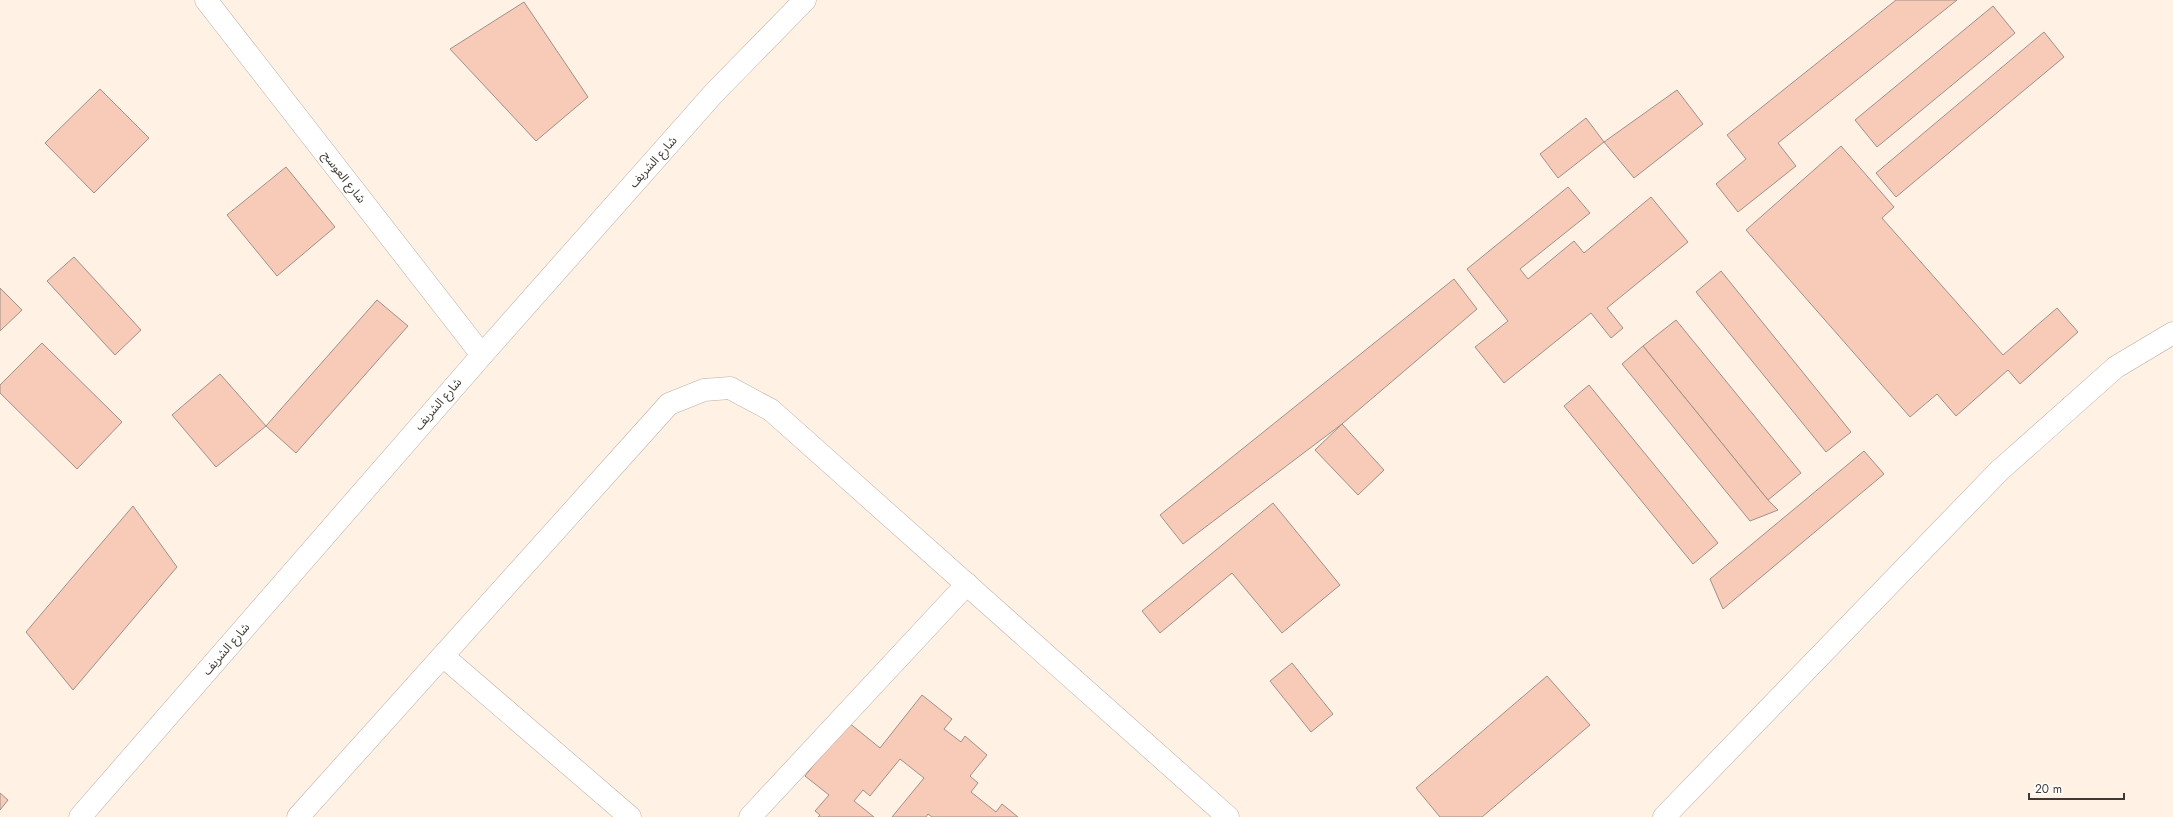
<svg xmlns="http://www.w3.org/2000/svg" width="2173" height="817" font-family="Jost,'Noto Sans Arabic',sans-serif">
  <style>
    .building { fill: #f7cbb7; stroke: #a09089 }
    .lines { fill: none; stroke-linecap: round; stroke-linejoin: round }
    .minor-casing { stroke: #bbaea3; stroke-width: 23 }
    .secondary-casing { stroke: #bbaea3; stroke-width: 23 }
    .minor { stroke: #fff; stroke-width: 22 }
    .secondary { stroke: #fff; stroke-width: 22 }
    .labels { text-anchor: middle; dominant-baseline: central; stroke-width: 3; stroke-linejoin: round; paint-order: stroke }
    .street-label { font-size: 12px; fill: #3e3934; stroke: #fff }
  </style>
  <rect width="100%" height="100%" fill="#fff2e5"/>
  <g class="building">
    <polygon points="1896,0 1957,0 1778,143 1796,166 1738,212 1716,184 1746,159 1727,135"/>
    <polygon points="524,2 588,97 536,141 450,49"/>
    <polygon points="1993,6 2015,33 1877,147 1855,120"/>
    <polygon points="2044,32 2064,57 1896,197 1876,173"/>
    <polygon points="100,89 149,138 94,193 45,143"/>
    <polygon points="1677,90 1703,124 1634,178 1604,142"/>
    <polygon points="1586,118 1604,142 1558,178 1540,154"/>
    <polygon points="1841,146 1894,207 1882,218 2003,355 2057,308 2078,332 2020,384 2008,370 1956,416 1937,394 1910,417 1746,230"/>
    <polygon points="286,167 335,227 277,276 227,215"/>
    <polygon points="1568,187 1590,213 1520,269 1528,279 1574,241 1584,253 1651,197 1688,242 1607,308 1623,328 1611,338 1591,313 1504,383 1475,347 1508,321 1467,269"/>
    <polygon points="74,257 141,330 115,355 47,281"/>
    <polygon points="1721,271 1851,432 1826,452 1696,292"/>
    <polygon points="1454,279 1477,309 1342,424 1183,544 1160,515"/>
    <polygon points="0,288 22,310 0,331"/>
    <polygon points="377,300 408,326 296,453 266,426"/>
    <polygon points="1676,320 1801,473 1768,500 1643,346"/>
    <polygon points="42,343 122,422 77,469 0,393 0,385"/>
    <polygon points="1643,346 1768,500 1778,510 1750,521 1622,364"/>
    <polygon points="220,374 266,426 216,467 172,415"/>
    <polygon points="1589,385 1718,543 1693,564 1564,406"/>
    <polygon points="1342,424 1384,470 1358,495 1315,450"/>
    <polygon points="1864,451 1884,474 1723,609 1710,579"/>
    <polygon points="1273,503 1340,585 1282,633 1232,573 1160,633 1142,611"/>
    <polygon points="133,506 177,567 73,690 26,632"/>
    <polygon points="1292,663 1333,714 1311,732 1270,681"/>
    <polygon points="1547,676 1590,725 1482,817 1440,817 1416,788"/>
    <polygon points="922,695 952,719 944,729 961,742 965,736 987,755 970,776 978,783 971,792 996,812 1002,804 1018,817 932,817 928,814 926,817 892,817 924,778 900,759 870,796 863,790 854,801 874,817 818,817 820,815 815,811 829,795 805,776 848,722 880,748"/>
    <polygon points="0,793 8,800 0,810"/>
  </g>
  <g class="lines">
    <defs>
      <g id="minor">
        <polyline points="206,0 482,355"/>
        <polyline points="443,656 630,817"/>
        <polyline points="298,817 669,404 704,390 730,388 771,410 1228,817"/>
        <polyline points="750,817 967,584"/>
        <polyline points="1664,817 1999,471 2116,367 2173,333"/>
      </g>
      <polyline id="secondary" points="80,817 482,355 714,93 805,0"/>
    </defs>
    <use href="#minor" class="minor-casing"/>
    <use href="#secondary" class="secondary-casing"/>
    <use href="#minor" class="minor"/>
    <use href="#secondary" class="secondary"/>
  </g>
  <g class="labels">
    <g class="street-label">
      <text transform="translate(653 162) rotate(-48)">شارع الشريف</text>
      <text transform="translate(344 177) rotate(52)">شارع العوسج</text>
      <text transform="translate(438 404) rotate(-49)">شارع الشريف</text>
      <text transform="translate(226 649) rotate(-49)">شارع الشريف</text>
    </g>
  </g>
  <path d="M2029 793v6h95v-6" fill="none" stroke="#3e3934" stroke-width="2"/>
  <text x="2035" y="793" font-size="12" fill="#3e3934" stroke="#ffffff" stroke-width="3" paint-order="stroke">20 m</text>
</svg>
